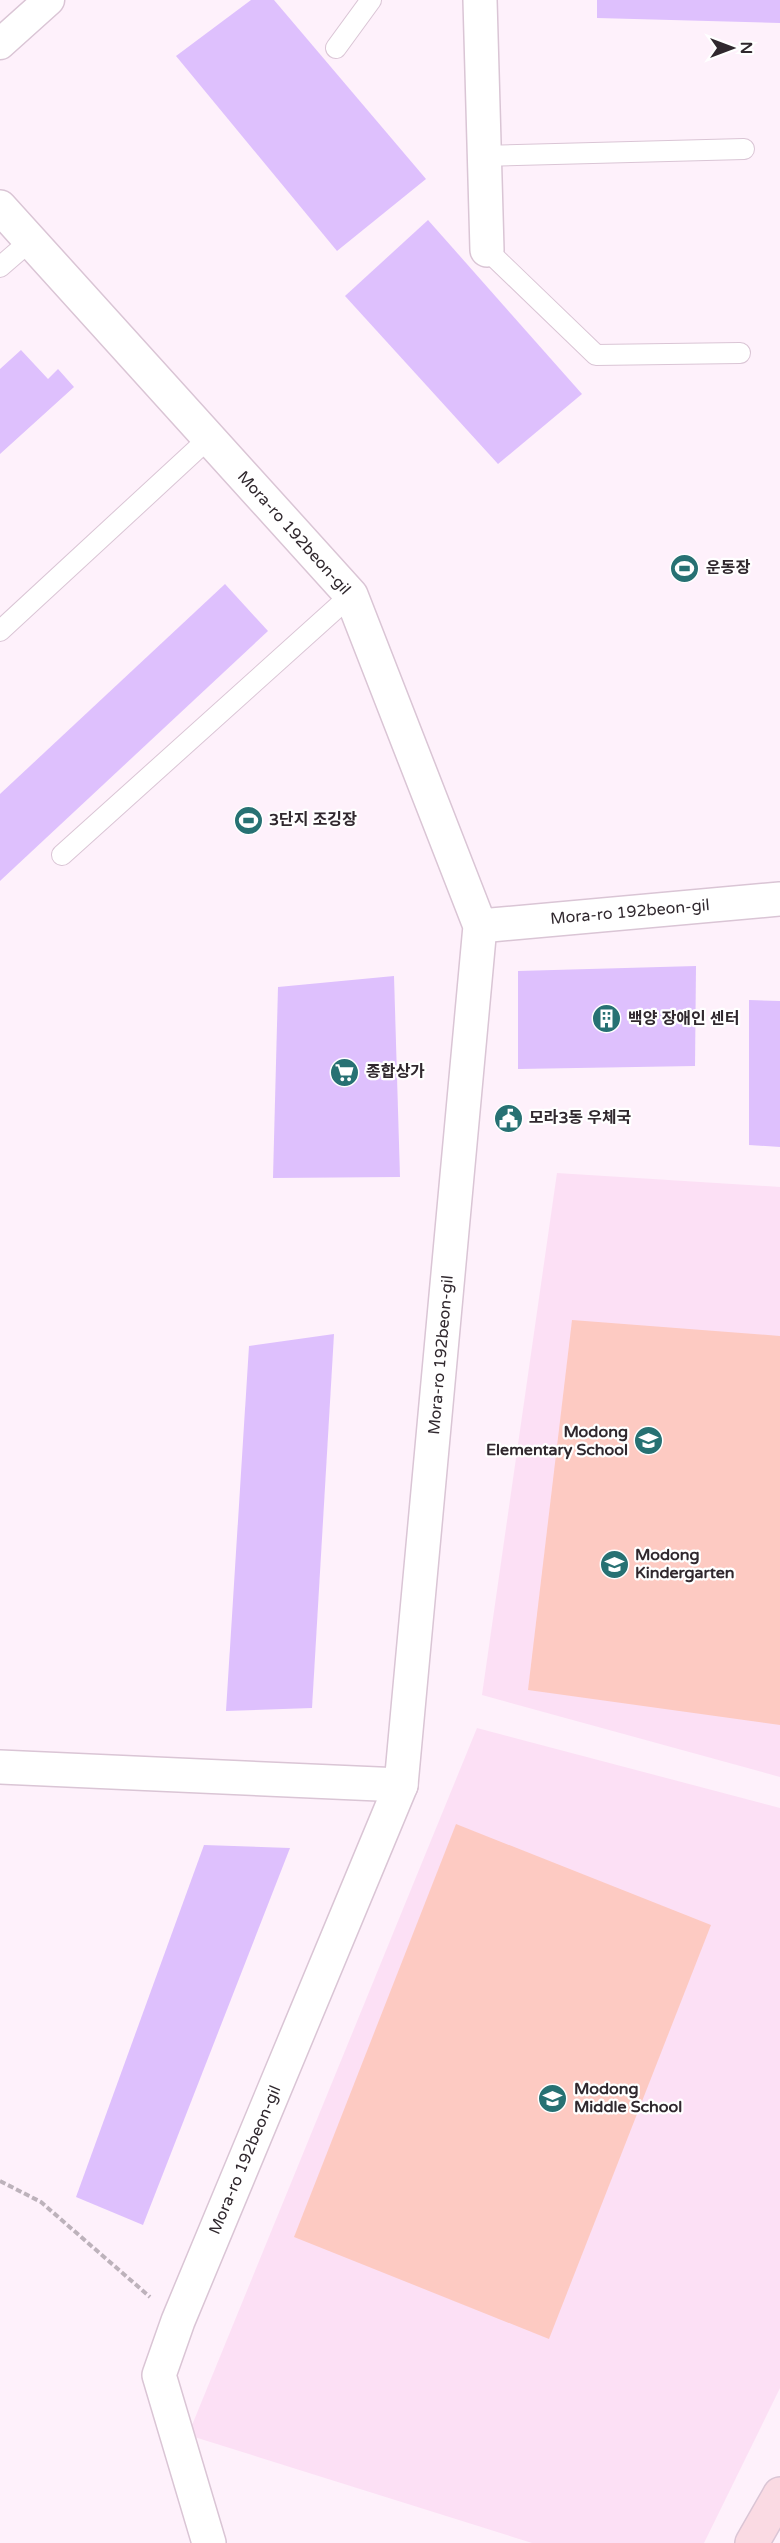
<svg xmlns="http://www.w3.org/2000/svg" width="780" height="2543" font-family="'Varela Round','Noto Sans KR',sans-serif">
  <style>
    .built { fill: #fce0f5 }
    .green { fill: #fdcac2 }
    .building { fill: #dec0fd }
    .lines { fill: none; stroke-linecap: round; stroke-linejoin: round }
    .service-casing { stroke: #dac5d5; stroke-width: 22 }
    .pedestrian-casing { stroke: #dac5d5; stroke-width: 33 }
    .minor-casing { stroke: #dac5d5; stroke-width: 36 }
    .secondary-casing { stroke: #dac5d5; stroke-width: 36 }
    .path { stroke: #bdb2bb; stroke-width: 4; stroke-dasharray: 6 3; stroke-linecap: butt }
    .service { stroke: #fff; stroke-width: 20 }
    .pedestrian { stroke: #fff; stroke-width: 30 }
    .minor { stroke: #fff; stroke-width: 33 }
    .secondary { stroke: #fadae3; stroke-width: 33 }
    .labels { text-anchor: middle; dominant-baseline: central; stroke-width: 4.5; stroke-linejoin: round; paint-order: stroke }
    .street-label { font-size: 16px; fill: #30282e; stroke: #fff }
    .poi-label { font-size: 16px; font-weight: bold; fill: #30282e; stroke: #fff; text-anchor: start }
  </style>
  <rect width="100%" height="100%" fill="#fef1fb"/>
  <g class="built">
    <polygon points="557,1173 780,1187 780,1777 482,1695"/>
    <polygon points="477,1728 780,1808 780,2388 704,2543 532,2543 188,2435"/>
  </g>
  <g class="green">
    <polygon points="572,1320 780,1336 780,1725 528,1690"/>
    <polygon points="456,1824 711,1925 549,2339 294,2237"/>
  </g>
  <g class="building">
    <polygon points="251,0 274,0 426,179 337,251 176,56"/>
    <polygon points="597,0 780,0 780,23 597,18"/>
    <polygon points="428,220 582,394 498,464 345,296"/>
    <polygon points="21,350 48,379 58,369 74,387 0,454 0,369"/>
    <polygon points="225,584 268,631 0,881 0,794"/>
    <polygon points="696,966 695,1066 518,1069 518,971"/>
    <polygon points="394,976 400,1177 273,1178 278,987"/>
    <polygon points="749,1000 780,1001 780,1147 749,1145"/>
    <polygon points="334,1334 312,1708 226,1711 249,1346"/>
    <polygon points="204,1845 290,1848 143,2225 76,2197"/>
  </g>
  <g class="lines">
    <defs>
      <g id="service">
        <polyline points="336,48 371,0"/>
        <polyline points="483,156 744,149"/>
        <polyline points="487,250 596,355 740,353"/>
        <polyline points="0,267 30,241"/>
        <polyline points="0,631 209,438"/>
        <polyline points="62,855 351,595"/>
      </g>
      <polyline id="pedestrian" points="0,44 49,0"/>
      <g id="minor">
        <polyline points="480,0 487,250"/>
        <polyline points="0,207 351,595 480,926 401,1785 0,1767"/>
        <polyline points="480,926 780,899"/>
        <polyline points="209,2543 159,2375 178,2321 401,1785"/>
      </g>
      <polyline id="secondary" points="752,2543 780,2494"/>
    </defs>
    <use href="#service" class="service-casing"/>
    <use href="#pedestrian" class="pedestrian-casing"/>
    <use href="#minor" class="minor-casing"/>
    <use href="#secondary" class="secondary-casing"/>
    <polyline class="path" points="0,2181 41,2202 150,2297"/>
    <use href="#service" class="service"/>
    <use href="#pedestrian" class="pedestrian"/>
    <use href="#minor" class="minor"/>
    <use href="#secondary" class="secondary"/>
  </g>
  <defs>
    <symbol id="stadium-disc" viewBox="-11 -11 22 22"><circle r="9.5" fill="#277173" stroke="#fff"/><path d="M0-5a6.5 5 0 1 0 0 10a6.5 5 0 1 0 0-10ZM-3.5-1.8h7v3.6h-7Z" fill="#fff"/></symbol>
    <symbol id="building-disc" viewBox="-11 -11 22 22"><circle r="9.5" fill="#277173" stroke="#fff"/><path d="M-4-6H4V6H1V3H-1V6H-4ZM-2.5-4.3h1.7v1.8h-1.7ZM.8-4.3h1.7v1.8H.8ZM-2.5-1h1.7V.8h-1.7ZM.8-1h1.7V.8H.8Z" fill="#fff"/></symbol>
    <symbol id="supermarket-disc" viewBox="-11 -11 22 22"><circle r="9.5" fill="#277173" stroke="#fff"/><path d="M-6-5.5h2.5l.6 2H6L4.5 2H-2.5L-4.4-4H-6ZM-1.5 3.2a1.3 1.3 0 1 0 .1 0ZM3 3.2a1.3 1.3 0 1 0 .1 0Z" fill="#fff"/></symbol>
    <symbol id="civic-disc" viewBox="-11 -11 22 22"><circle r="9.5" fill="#277173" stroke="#fff"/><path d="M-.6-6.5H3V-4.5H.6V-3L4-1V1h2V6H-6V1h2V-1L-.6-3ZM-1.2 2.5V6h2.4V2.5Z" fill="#fff"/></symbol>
    <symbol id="school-disc" viewBox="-11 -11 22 22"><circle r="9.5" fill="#277173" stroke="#fff"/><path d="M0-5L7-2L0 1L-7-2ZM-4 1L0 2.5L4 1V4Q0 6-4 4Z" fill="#fff"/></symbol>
  </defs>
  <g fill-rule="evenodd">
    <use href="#stadium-disc" x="668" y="552" width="33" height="33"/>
    <use href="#stadium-disc" x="232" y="804" width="33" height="33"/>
    <use href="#building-disc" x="590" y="1002" width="33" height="33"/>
    <use href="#supermarket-disc" x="328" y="1056" width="33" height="33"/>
    <use href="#civic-disc" x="492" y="1102" width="33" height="33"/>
    <use href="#school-disc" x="632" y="1424" width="33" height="33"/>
    <use href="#school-disc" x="598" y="1548" width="33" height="33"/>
    <use href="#school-disc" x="536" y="2082" width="33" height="33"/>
  </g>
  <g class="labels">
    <g class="street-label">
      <text transform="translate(294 533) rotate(48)">Mora-ro 192beon-gil</text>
      <text transform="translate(630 912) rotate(-5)">Mora-ro 192beon-gil</text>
      <text transform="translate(441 1355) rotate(-85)">Mora-ro 192beon-gil</text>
      <text transform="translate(245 2160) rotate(-67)">Mora-ro 192beon-gil</text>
    </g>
    <g class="poi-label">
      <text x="706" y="568">운동장</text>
      <text x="269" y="820">3단지 조깅장</text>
      <text x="628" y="1019">백양 장애인 센터</text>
      <text x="366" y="1072">종합상가</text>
      <text x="529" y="1118">모라3동 우체국</text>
      <text x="628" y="1432" text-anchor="end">Modong<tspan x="628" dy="18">Elementary School</tspan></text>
      <text x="635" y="1555">Modong<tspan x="635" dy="18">Kindergarten</tspan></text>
      <text x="574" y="2089">Modong<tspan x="574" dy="18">Middle School</tspan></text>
    </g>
  </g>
  <g transform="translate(732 48) rotate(90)" stroke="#ffffff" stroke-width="4.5" paint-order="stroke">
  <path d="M0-4.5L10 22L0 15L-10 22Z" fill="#30282e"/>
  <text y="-9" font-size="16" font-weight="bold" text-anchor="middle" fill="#30282e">N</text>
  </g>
</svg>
